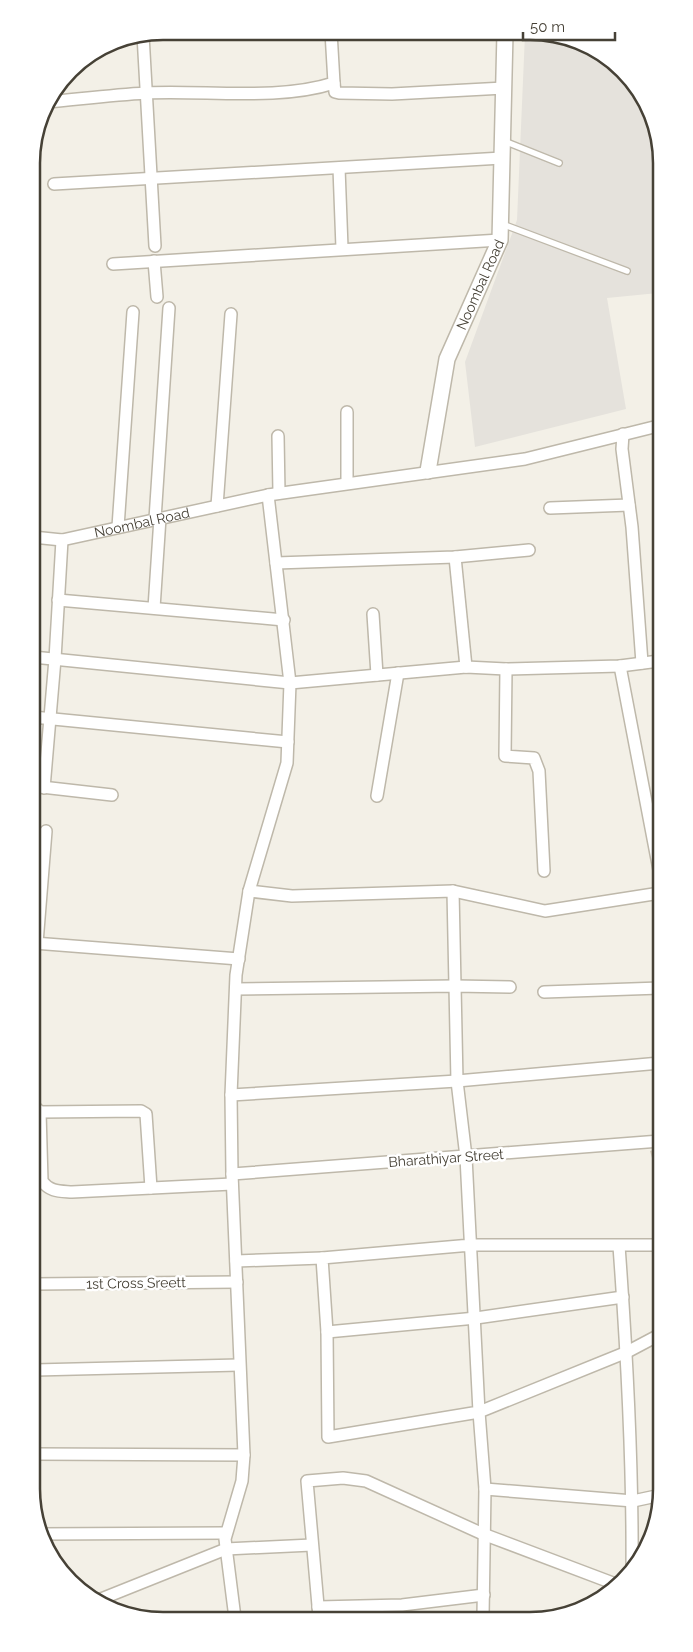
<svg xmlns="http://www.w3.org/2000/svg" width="693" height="1652" font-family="Raleway,sans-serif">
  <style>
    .industrial { fill: #e5e2dc }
    .building { fill: #d4ccbd }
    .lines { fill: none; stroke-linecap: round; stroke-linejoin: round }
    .service-casing { stroke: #beb8aa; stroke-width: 8 }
    .minor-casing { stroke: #beb8aa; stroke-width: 14 }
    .tertiary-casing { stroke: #beb8aa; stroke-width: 18 }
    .service { stroke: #fff; stroke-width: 5.5 }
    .minor { stroke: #fff; stroke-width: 11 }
    .tertiary { stroke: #fff; stroke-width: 15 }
    .labels { text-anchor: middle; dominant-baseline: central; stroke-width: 5; stroke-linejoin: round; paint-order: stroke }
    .street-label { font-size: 14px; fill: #464136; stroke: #fff }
    .rim { fill: none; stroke: #464136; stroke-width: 2.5 }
  </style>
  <rect width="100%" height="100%" fill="#f3f0e7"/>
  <polygon class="industrial" points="525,34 556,34 623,70 657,129 658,293 607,298 626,409 475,447 465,362 517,220"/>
  <polygon class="building" points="660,1148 661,1179 658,1179 650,1151"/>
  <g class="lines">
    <defs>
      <g id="service">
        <polyline points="504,141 559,163"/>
        <polyline points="502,224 627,271"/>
      </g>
      <g id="minor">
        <polyline points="143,35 155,246"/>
        <polyline points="334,83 335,92 339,93 392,94 504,88"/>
        <path d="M47,102C80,99 113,95 146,93C205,90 278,101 334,83L331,32"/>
        <polyline points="339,168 342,248"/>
        <polyline points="54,184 502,158"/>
        <polyline points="154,261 157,297"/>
        <polyline points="113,264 500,240"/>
        <polyline points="347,412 347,483"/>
        <polyline points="623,434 622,449 632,527 642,663"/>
        <polyline points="278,436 279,493"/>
        <polyline points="217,506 231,314"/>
        <polyline points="550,508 629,505"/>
        <polyline points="155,519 169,308"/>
        <polyline points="118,527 133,312"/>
        <path id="s1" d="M33,537L62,540L268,495L525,459L658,426"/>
        <polyline points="455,557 466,667"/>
        <polyline points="276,563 455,557 529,550"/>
        <polyline points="58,600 284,620"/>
        <polyline points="154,608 160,518"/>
        <polyline points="373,614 377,675"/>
        <polyline points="33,657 290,683 466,667 506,669 620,666 659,661"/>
        <polyline points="620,666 660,875"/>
        <polyline points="506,669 505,756 534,758 539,771 544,871"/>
        <polyline points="33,717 288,742"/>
        <polyline points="33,786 112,795"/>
        <polyline points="44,788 55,659 62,540"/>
        <polyline points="377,796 398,673"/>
        <polyline points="249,891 292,896 453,891 545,911 660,893"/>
        <polyline points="453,891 457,1081 466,1157 479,1412 328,1437 327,1332 322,1258 471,1245 661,1245"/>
        <polyline points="34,943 239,959"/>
        <polyline points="37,943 46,831"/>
        <polyline points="236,989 455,986 510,987"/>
        <polyline points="544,992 660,988"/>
        <polyline points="231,1095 457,1081 660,1063"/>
        <path d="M34,1106L40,1112L42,1181C50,1192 59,1191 72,1192L232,1184"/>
        <polyline points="40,1112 141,1111 146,1114 151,1188"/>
        <polyline points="232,1174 660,1141"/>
        <path d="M619,1246C627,1355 633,1463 632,1572"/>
        <polyline points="236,1261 322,1258"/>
        <polyline points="35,1284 237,1282"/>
        <polyline points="327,1332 476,1318 623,1297"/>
        <polyline points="35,1370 239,1365"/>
        <polyline points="35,1454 244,1455"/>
        <polyline points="485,1489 633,1501 661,1495"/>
        <polyline points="42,1534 225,1533"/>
        <polyline points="101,1599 226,1549 312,1545"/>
        <polyline points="318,1607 402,1605 484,1595"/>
        <polyline points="319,1617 307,1481 343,1478 366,1481 483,1534 618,1585"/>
        <polyline points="483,1617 485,1489 479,1412 627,1352 661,1334"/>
        <polyline points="235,1618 225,1539 242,1481 244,1455 232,1174 231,1095 236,975 249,891 287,763 290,683 268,495"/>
      </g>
      <g id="tertiary">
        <path id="s2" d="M428,471L447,359L500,240L505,33"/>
      </g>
    </defs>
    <use href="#service" class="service-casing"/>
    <use href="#minor" class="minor-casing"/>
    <use href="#tertiary" class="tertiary-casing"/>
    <use href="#service" class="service"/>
    <use href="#minor" class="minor"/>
    <use href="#tertiary" class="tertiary"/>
  </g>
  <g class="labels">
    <g class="street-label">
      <text stroke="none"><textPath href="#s2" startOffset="195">Noombal Road</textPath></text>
      <text stroke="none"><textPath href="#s1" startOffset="111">Noombal Road</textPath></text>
      <text transform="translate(446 1158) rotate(-4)">Bharathiyar Street</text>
      <text transform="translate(136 1283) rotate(-1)">1st Cross Sreett</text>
    </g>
  </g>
  <path d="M0 0H693V1652H0ZM163 40H530A123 123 0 0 1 653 163V1489A123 123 0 0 1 530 1612H163A123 123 0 0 1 40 1489V163A123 123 0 0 1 163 40Z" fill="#fff" fill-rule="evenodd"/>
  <path class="rim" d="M163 40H530A123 123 0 0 1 653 163V1489A123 123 0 0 1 530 1612H163A123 123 0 0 1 40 1489V163A123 123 0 0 1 163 40Z"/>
  <path d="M523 32v8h92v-8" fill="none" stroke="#464136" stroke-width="2.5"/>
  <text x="530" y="32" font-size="15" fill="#464136" stroke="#ffffff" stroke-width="4" paint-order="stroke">50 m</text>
</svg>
